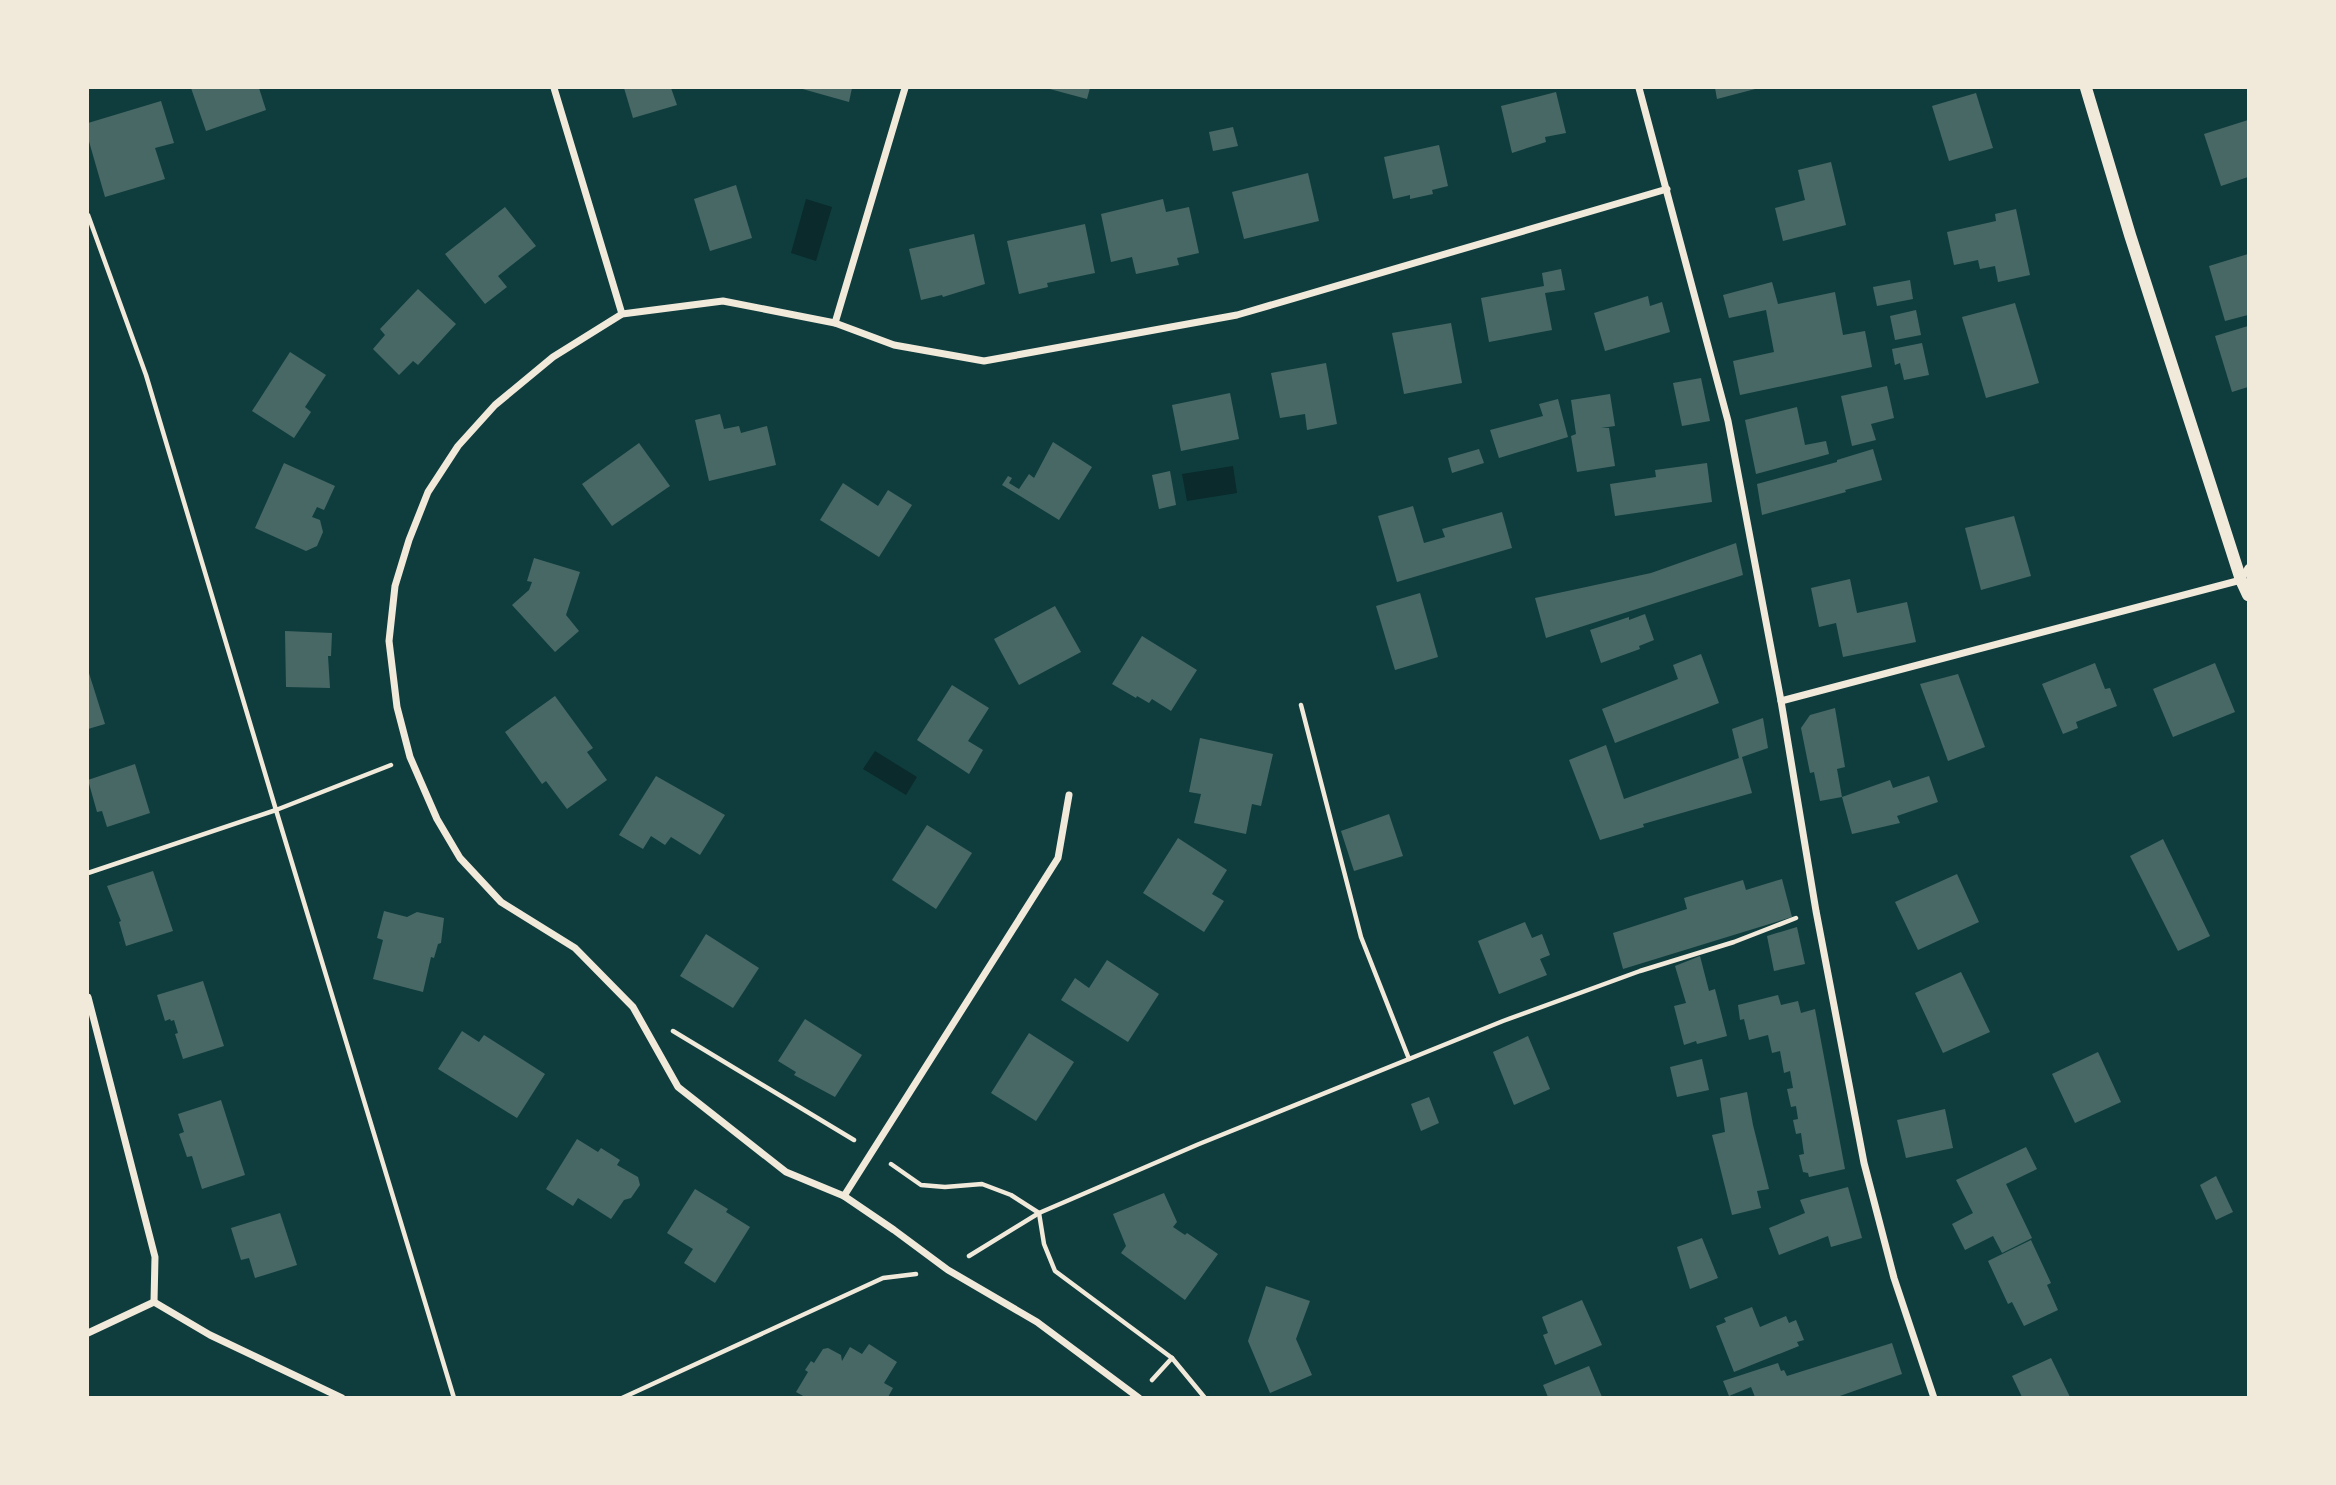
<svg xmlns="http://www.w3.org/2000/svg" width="2336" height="1485" font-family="Jost,sans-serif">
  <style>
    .water { fill: #0a2a2b }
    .building { fill: #486865 }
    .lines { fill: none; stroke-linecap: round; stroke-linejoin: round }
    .path { stroke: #f1e9da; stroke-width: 4.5 }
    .minor { stroke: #f1e9da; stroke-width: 7 }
    .tertiary { stroke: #f1e9da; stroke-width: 12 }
  </style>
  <rect width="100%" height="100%" fill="#0f3d3e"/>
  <g class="water">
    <polygon points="806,199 832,207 816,261 791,253"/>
    <polygon points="1233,466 1237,493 1187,501 1182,474"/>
    <polygon points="875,751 917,777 906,795 863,769"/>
  </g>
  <g class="building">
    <polygon points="191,88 259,88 266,110 206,131"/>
    <polygon points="624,88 671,88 677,105 633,118"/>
    <polygon points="799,88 852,88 849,102"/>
    <polygon points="1046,88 1090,88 1087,99"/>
    <polygon points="1715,88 1759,88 1717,99"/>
    <polygon points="1556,92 1566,133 1545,137 1546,142 1512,153 1501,106"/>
    <polygon points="1976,93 1993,148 1949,161 1932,106"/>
    <polygon points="161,101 174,143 155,148 165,179 105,197 88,138 88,123"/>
    <polygon points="2248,120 2248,177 2221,186 2204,134"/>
    <polygon points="1233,127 1238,146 1213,151 1209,132"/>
    <polygon points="1439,145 1448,186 1432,190 1433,194 1410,199 1410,195 1393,199 1384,157"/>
    <polygon points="1831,162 1846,225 1783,241 1775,208 1805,200 1798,170"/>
    <polygon points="1308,173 1319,221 1244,239 1232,192"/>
    <polygon points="736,185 752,238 710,251 694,199"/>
    <polygon points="1163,199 1166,212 1189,207 1199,253 1177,258 1179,265 1136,274 1132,257 1111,262 1101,214"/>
    <polygon points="505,207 536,246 498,276 507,287 485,304 445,254"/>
    <polygon points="2016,209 2030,275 1998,282 1995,266 1980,269 1978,260 1954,265 1947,232 1996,221 1995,214"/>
    <polygon points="1085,224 1095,273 1047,283 1048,287 1019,294 1007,241"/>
    <polygon points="974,234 985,284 943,297 942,295 921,300 909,249"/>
    <polygon points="2248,254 2248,315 2225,321 2209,266"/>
    <polygon points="1561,269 1565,290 1545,293 1552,330 1489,342 1481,298 1544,286 1542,273"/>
    <polygon points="1910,280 1913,299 1877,306 1873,287"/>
    <polygon points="1772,282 1778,304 1835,292 1843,335 1865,331 1872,367 1740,395 1733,361 1774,352 1766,310 1729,318 1723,295"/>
    <polygon points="418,289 456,324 418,365 413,361 399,375 373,349 385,335 380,329"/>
    <polygon points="1648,296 1650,306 1662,302 1670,332 1605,351 1594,313"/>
    <polygon points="2015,303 2039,383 1986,398 1962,317"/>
    <polygon points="1916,310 1921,335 1895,340 1890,316"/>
    <polygon points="1451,323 1462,383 1404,394 1392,333"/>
    <polygon points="2248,326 2248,387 2232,392 2215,336"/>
    <polygon points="1922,343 1929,375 1904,380 1900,363 1895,365 1892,349"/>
    <polygon points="290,352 326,375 305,407 311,412 294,438 252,411"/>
    <polygon points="1326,363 1337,424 1307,430 1305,414 1280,418 1271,373"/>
    <polygon points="1701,378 1710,421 1682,426 1673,383"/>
    <polygon points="1887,386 1894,418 1871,424 1876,440 1852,446 1841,396"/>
    <polygon points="1230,393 1239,439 1181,451 1172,405"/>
    <polygon points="1610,394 1615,426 1601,428 1609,428 1615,466 1577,472 1571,436 1576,434 1571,400"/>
    <polygon points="1558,399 1568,437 1499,458 1490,430 1543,416 1539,404"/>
    <polygon points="1797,407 1805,445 1826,441 1829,454 1756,474 1745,420"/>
    <polygon points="720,414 724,429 739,426 741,433 767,426 776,465 709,481 695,420"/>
    <polygon points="1053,442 1092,467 1059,520 1002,485 1008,476 1012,478 1009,483 1019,489 1029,474 1034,478"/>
    <polygon points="639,443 670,486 612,526 582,484"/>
    <polygon points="1479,449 1484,463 1452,473 1448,458"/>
    <polygon points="1873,449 1882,480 1845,490 1846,492 1762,515 1757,484 1837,462 1837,460"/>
    <polygon points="284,463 335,486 324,510 317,507 312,517 320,520 323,532 317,546 306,551 255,528"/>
    <polygon points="1707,463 1712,502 1615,516 1610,484 1656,477 1655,470"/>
    <polygon points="1170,471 1176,505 1159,509 1152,475"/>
    <polygon points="843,483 878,506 888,490 912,505 879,557 820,520"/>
    <polygon points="1413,506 1424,543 1445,537 1442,529 1502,512 1512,548 1397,582 1378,516"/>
    <polygon points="2014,516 2031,576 1981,590 1965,528"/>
    <polygon points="1736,543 1743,575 1546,638 1535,598 1651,573"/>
    <polygon points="534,558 580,572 566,615 579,631 555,652 512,605 529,590 532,582 527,581"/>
    <polygon points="1850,579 1857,613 1907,602 1916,642 1843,657 1836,623 1819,627 1811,588"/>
    <polygon points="1420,593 1438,657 1395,670 1376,606"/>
    <polygon points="1055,606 1081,652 1019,685 994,639"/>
    <polygon points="1645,614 1654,640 1639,646 1640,649 1601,663 1590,630 1629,617 1629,620"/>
    <polygon points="285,631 332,633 331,656 328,656 330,688 286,687"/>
    <polygon points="1142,636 1197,670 1171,711 1152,699 1149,703 1137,696 1136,698 1112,684"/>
    <polygon points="1701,654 1719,703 1615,743 1602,709 1678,679 1673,665"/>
    <polygon points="2095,663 2105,689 2110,688 2117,706 2076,722 2078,728 2063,734 2042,684"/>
    <polygon points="2215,663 2235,712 2173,737 2153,689"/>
    <polygon points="88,670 105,724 88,729"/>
    <polygon points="1958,674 1985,747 1948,761 1920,684"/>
    <polygon points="952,685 989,708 968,741 983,750 969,774 917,740"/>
    <polygon points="555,696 593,748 587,752 607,780 567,809 546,781 542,784 505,732"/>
    <polygon points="1835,708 1845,767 1837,769 1842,797 1820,801 1814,772 1810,773 1801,728 1810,715"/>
    <polygon points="1763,718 1768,748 1742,757 1752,793 1643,824 1644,827 1600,840 1569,760 1606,745 1624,799 1739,758 1732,729"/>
    <polygon points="1200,738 1273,754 1261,806 1252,804 1246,834 1194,823 1201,794 1189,792"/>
    <polygon points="135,764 150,813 107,827 102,811 97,812 88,780"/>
    <polygon points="656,776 725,815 700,855 671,837 665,845 651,836 643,849 619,835"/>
    <polygon points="1929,776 1938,802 1897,816 1900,823 1852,834 1842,797 1890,780 1893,788"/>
    <polygon points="1389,814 1403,856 1354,871 1341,831"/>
    <polygon points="927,825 972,853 936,909 892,880"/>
    <polygon points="1178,838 1227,870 1212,894 1224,901 1204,932 1143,893"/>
    <polygon points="2163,839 2210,936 2178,951 2130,856"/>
    <polygon points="153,871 173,931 126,946 119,922 121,921 107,886"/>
    <polygon points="1957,874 1979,922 1918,950 1895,902"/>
    <polygon points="1782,879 1792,917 1623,969 1613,933 1687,909 1684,898 1743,880 1746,890"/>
    <polygon points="384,911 407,917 417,912 444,918 441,943 438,944 434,958 431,957 423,992 373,979 383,940 377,938"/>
    <polygon points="1525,922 1532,938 1542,934 1550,955 1540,959 1547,975 1499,994 1478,941"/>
    <polygon points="1797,927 1805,964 1774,971 1767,936"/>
    <polygon points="706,934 759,968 733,1008 680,976"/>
    <polygon points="1700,956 1709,991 1715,989 1727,1036 1697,1044 1696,1041 1684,1045 1674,1006 1686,1003 1675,966"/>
    <polygon points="1107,960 1159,994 1128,1042 1061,1000 1075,978 1089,988"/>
    <polygon points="1961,972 1990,1032 1943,1053 1915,993"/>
    <polygon points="203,981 224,1046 183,1059 175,1034 178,1033 174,1020 171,1021 170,1019 165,1021 157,995"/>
    <polygon points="1778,995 1781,1005 1798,1001 1801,1013 1815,1009 1845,1169 1809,1177 1808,1173 1803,1172 1799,1155 1804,1154 1801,1133 1796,1134 1793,1120 1798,1119 1796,1106 1791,1107 1787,1089 1793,1088 1790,1071 1784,1073 1780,1051 1772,1053 1768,1035 1749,1040 1744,1019 1740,1020 1738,1005"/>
    <polygon points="805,1019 862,1055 835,1097 794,1075 796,1072 778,1061"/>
    <polygon points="462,1031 479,1042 484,1035 545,1074 517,1118 438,1069"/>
    <polygon points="1029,1033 1074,1062 1036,1121 991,1093"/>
    <polygon points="1528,1036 1550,1089 1514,1105 1493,1052"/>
    <polygon points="2098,1052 2121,1102 2075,1123 2052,1074"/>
    <polygon points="1702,1059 1709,1090 1677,1097 1670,1067"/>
    <polygon points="1747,1092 1753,1125 1769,1189 1757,1191 1761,1208 1732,1215 1712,1135 1725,1132 1720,1098"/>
    <polygon points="1429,1097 1439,1123 1421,1131 1411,1104"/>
    <polygon points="221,1100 245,1175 202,1189 192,1156 187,1157 179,1134 184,1132 178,1114"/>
    <polygon points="1945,1109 1953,1148 1906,1158 1897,1120"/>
    <polygon points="577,1139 598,1152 601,1148 620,1160 617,1165 638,1177 640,1185 631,1198 624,1200 611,1219 578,1198 573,1206 546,1189"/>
    <polygon points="2026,1147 2037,1169 2006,1184 2032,1238 2002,1253 1993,1236 1965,1250 1952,1224 1973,1213 1956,1180"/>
    <polygon points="2216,1176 2233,1212 2216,1220 2200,1185"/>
    <polygon points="1848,1187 1862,1238 1831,1247 1828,1236 1779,1255 1769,1228 1805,1213 1800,1200 1803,1199"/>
    <polygon points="695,1189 728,1209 726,1212 750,1227 715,1283 684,1263 693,1249 667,1233"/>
    <polygon points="1164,1193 1177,1222 1173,1227 1185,1235 1187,1233 1218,1254 1185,1300 1121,1253 1126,1246 1113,1214"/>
    <polygon points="280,1213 297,1265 255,1278 249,1258 241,1260 231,1228"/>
    <polygon points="1702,1238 1718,1278 1690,1289 1677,1247"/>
    <polygon points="2031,1240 2051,1283 2047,1285 2058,1310 2024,1326 2012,1302 2008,1304 1988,1261"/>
    <polygon points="1266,1286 1310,1301 1296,1339 1312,1375 1270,1393 1248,1341"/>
    <polygon points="1582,1300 1602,1345 1555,1365 1543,1335 1548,1333 1542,1317"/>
    <polygon points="1752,1307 1760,1327 1786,1316 1789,1323 1796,1320 1804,1340 1797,1342 1799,1346 1734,1372 1716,1326 1726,1322 1724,1318"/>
    <polygon points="1892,1343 1902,1374 1837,1397 1755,1397 1751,1387 1729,1396 1723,1381 1778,1363 1781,1371 1784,1370 1787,1376"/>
    <polygon points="869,1344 897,1362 884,1383 893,1388 888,1397 805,1397 796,1392 808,1372 805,1370 811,1361 814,1363 823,1349 828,1348 841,1355 842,1361 850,1347 862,1354"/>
    <polygon points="2051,1358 2070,1397 2022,1397 2012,1376"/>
    <polygon points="1589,1366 1602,1397 1548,1397 1543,1385"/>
  </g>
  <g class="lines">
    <g class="path">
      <polyline points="88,215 146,375 276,810 391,765"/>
      <polyline points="1301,705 1361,937 1409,1059"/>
      <polyline points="88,873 276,810 454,1398"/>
      <polyline points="673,1031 854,1140"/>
      <polyline points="891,1164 921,1185 945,1187 982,1184 1011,1195 1039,1213 1044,1244 1055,1271 1172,1358 1152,1380"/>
      <polyline points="969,1256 1039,1213 1199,1144 1503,1021 1640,971 1734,942 1796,918"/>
      <polyline points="1172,1358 1205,1398"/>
      <polyline points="622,1398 883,1278 916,1274"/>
    </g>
    <g class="minor">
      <polyline points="554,88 622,314"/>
      <polyline points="1639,88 1728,421 1781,701 1816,911 1864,1163 1894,1278 1934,1398"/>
      <polyline points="835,323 905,88"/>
      <polyline points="1781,701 2241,580 2248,568"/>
      <polyline points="88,997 155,1257 154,1302"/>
      <polyline points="844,1196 1058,858 1069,795"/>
      <polyline points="154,1302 210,1335 342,1398"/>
      <polyline points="88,1333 154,1302"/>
      <polyline points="1139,1398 1037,1322 948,1270 894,1230 844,1196 786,1172 678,1087 633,1007 575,948 501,902 460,858 437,819 410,757 397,707 389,641 395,586 409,540 428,492 458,446 495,405 553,357 622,314 723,301 835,323 894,345 984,361 1237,315 1667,189"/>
    </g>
    <polyline class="tertiary" points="2086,88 2130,235 2241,580 2248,595"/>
  </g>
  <rect width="2336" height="1485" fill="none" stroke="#f1e9da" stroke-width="178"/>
</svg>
